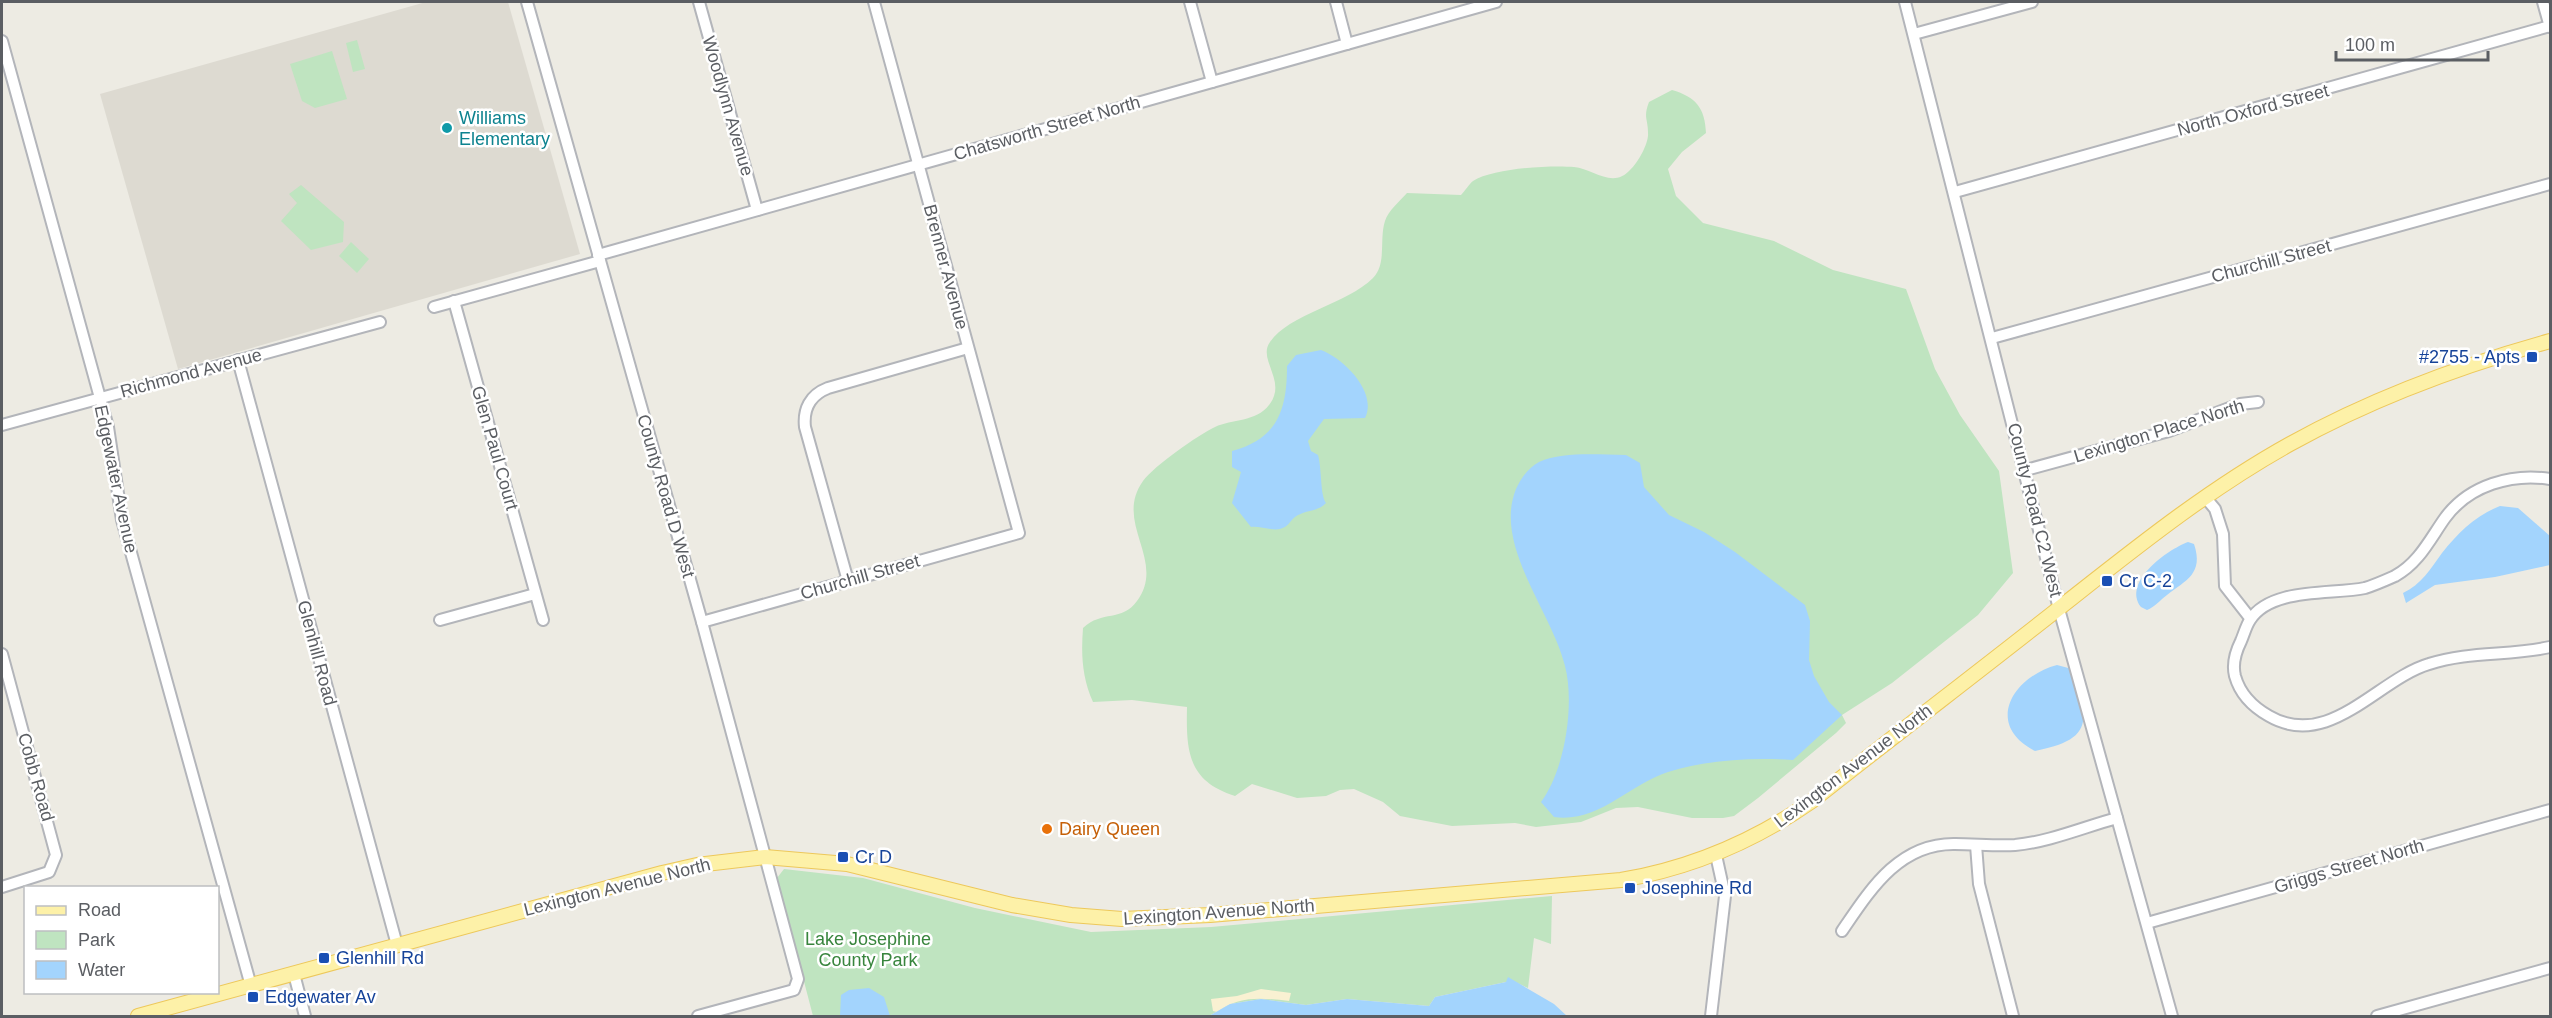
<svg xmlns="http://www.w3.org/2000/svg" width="2552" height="1018" font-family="Arial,sans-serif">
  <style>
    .education { fill: #dddad1 }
    .green { fill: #bfe4c0 }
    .sand { fill: #f9f1d2 }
    .water { fill: #a3d4fd }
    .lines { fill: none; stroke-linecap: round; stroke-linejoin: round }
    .minor-casing { stroke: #b3b5ba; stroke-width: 14 }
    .major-casing { stroke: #edc85b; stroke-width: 16 }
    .minor { stroke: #fff; stroke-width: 10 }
    .major { stroke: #fdf1a8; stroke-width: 14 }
    .culture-dot { fill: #0f9aa8; stroke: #fff; stroke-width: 2 }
    .transit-dot { fill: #1a4fb4; stroke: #fff; stroke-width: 2 }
    .food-dot { fill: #e8710a; stroke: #fff; stroke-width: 2 }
    .labels { text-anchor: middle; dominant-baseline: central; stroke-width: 5; stroke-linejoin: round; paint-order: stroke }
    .street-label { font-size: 18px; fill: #5b5e63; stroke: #fff }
    .culture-label { font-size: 18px; fill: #0d838f; stroke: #fff; text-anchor: start }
    .transit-label { font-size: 18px; fill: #164399; stroke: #fff; text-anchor: start }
    .food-label { font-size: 18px; fill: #c56008; stroke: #fff; text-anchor: start }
    .park-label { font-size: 18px; fill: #38853d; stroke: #fff }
  </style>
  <rect width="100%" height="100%" fill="#edebe3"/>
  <polygon class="education" points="426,2 508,2 580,254 178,369 100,94"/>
  <g class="green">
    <polygon points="357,40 365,69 353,72 346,43"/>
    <polygon points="332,51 347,99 315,108 302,101 290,64"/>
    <path d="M1672,90C1696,97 1705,108 1706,133L1682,152L1668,169L1676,196L1703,223L1774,241L1833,270L1906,289L1935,369L1960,415L1999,471L2013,573L1978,615L1892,683L1842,715L1846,723L1836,733L1758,798L1734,816L1723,818H1692L1638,807L1616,808L1581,822L1536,827L1515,823L1452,826L1400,816L1383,802L1354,789L1340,790L1326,796L1297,798L1252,784L1235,796C1188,781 1186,752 1187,707L1132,700L1093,702C1082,677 1081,655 1083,628C1102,610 1122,622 1137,601C1167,560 1113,523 1143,481C1154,466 1198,435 1215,427C1232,419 1256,422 1269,405C1288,381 1257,360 1270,342C1289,314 1347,304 1373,278C1387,264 1379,239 1385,221C1388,211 1400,201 1407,193L1461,195C1465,191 1469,184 1473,181C1493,168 1551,165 1574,167C1593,169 1613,189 1630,170C1638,163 1649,143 1648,133C1648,118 1643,118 1649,102Z"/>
    <polygon points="301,185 344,222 343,242 311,250 281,221 297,203 289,194"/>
    <polygon points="351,242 369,259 357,273 339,256"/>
    <polygon points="784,869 863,878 975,908 1091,932 1211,927 1552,896 1551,944 1534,938 1528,988 1515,982 1506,982 1435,997 1429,1006 1347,999 1306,1005 1261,999 1230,1004 1209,1016 813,1016 777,878"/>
  </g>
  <path class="sand" d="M1261,989L1291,993L1289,1001C1262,998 1240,995 1217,1012L1213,1011L1211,999L1237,996Z"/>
  <g class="water">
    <path d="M1321,350C1343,358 1378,392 1365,418L1324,419L1308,441L1311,451L1318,455C1322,469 1320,495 1326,503C1318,512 1304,510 1295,517C1289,522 1288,527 1280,529C1272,531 1260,526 1251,527L1232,503L1241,472L1232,467V451C1278,439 1287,409 1287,366L1296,355Z"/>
    <path d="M1626,455L1640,463L1644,487L1669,515L1704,532L1735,552L1805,605L1810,621L1809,660L1814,676L1829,702L1842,715L1793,760C1752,757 1707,760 1668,772C1628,785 1599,823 1554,817L1541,802C1565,770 1575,704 1565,666C1552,612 1493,545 1516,489C1521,478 1528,468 1539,462C1564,451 1599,455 1626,455Z"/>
    <path d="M2500,506L2518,508L2550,536V565L2495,577L2435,585L2406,603L2403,593C2421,585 2431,568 2442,553C2458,533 2476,515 2500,506Z"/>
    <path d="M2188,542L2194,544C2204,574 2186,580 2167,595C2160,600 2155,607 2147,610L2141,607C2122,582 2167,550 2188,542Z"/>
    <path d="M2057,665L2072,669C2088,719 2096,739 2035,751C1984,725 2012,677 2057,665Z"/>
    <polygon points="1508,977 1554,1004 1567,1016 1209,1016 1230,1004 1261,999 1306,1005 1347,999 1429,1006 1435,997 1506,982"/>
    <polygon points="869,988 884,997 890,1016 840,1016 841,995 849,990"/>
  </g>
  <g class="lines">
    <defs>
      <g id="minor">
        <polyline points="527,2 702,622 798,979 794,990 698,1016"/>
        <polyline points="699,2 757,210"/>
        <polyline points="1190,2 1212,82"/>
        <polyline points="1336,2 1347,44"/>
        <polyline points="1905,2 2059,609 2172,1016"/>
        <polyline points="2543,2 2550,27"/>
        <polyline points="1914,34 2032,2"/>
        <polyline points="2,41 108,427 122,520 251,986"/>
        <polyline points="1955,192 2550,26"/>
        <polyline points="598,255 1496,2"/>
        <polyline points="454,301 543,620"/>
        <polyline points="434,307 600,261"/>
        <polyline points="1992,338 2550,184"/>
        <polyline points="238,360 397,945"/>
        <polyline points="2,425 380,322"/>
        <polyline points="2026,470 2169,431 2240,404 2258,402"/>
        <path d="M2550,479C2512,473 2469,485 2445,518C2430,539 2419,563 2395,576C2386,580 2375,585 2365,588C2332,595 2271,587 2250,620C2246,626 2244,634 2241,641C2236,651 2232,664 2235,676C2240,694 2253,707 2269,716C2329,751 2378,679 2429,664C2469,651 2510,656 2550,647"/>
        <polyline points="2205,497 2215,509 2223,534 2225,586 2250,618"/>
        <path d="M848,581L805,427C803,409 810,395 828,388L968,348"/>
        <polyline points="440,620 535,594"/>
        <polyline points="702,622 1019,533 874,2"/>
        <polyline points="2,654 56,855 49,872 2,887"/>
        <polyline points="1976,845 1979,884 2013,1016"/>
        <polyline points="2147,923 2550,810"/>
        <path d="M1842,931C1870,890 1899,843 1955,844C1975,844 1995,846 2015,845C2049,842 2084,827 2117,818"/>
        <polyline points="294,974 305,1016"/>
        <polyline points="1711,1016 1725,896 1716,855"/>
        <polyline points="2377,1016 2550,968"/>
      </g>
      <path id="major" d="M138,1016L662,873L697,865L765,857L847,864L1012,905L1071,915L1122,919L1210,915L1621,880C1692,868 1753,842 1812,801C1894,736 1977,673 2058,609C2133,550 2207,490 2290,444C2373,398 2460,366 2550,341"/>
    </defs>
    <use href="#minor" class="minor-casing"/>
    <use href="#major" class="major-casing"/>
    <use href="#minor" class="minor"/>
    <use href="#major" class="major"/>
  </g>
  <circle class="culture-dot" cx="447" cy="128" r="6"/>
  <g class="transit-dot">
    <rect x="2526" y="351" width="12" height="12" rx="3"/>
    <rect x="2101" y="575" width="12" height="12" rx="3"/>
    <rect x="837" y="851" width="12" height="12" rx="3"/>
    <rect x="1624" y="882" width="12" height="12" rx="3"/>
    <rect x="318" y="952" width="12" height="12" rx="3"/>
    <rect x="247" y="991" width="12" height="12" rx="3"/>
  </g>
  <circle class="food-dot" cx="1047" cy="829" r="6"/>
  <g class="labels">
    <g class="street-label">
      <text transform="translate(728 106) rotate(74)">Woodlynn Avenue</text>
      <text transform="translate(2253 110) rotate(-15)">North Oxford Street</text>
      <text transform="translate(1047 128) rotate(-16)">Chatsworth Street North</text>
      <text transform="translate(2271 261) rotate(-15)">Churchill Street</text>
      <text transform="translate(946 267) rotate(75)">Brenner Avenue</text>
      <text transform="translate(191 373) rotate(-15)">Richmond Avenue</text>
      <text transform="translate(2159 431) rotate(-17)">Lexington Place North</text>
      <text transform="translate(495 448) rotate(74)">Glen Paul Court</text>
      <text transform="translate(116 479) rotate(78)">Edgewater Avenue</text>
      <text transform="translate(666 496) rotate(74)">County Road D West</text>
      <text transform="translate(2035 510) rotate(76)">County Road C2 West</text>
      <text transform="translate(860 577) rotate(-16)">Churchill Street</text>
      <text transform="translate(317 653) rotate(75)">Glenhill Road</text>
      <text transform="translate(1853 766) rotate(-37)">Lexington Avenue North</text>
      <text transform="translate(36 777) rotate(74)">Cobb Road</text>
      <text transform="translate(2349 866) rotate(-16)">Griggs Street North</text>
      <text transform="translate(617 887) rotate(-14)">Lexington Avenue North</text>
      <text transform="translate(1219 912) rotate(-4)">Lexington Avenue North</text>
    </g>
    <g class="culture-label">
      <text x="459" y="118">Williams<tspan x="459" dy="21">Elementary</tspan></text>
    </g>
    <g class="transit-label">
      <text x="2520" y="357" text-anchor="end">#2755 - Apts</text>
      <text x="2119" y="581">Cr C-2</text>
      <text x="855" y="857">Cr D</text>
      <text x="1642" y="888">Josephine Rd</text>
      <text x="336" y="958">Glenhill Rd</text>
      <text x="265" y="997">Edgewater Av</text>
    </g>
    <g class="food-label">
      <text x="1059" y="829">Dairy Queen</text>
    </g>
    <g class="park-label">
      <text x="868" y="939">Lake Josephine<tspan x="868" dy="21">County Park</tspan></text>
    </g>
  </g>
  <rect width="2552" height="1018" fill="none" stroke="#5b5e63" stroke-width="6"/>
  <rect x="24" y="886" width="195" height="108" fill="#ffffff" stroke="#bdbfc1" stroke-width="1.5"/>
  <rect x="36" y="906" width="30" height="9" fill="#fdf1a8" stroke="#bdbfc1" stroke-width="1.5"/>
  <text x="78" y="916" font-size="18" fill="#5b5e63">Road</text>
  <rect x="36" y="931" width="30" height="18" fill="#bfe4c0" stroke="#bdbfc1" stroke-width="1.5"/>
  <text x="78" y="946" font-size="18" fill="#5b5e63">Park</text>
  <rect x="36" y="961" width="30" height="18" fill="#a3d4fd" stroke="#bdbfc1" stroke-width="1.5"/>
  <text x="78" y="976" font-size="18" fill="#5b5e63">Water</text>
  <path d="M2336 51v9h152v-9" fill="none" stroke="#5b5e63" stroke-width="3"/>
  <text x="2345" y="51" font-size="18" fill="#5b5e63" stroke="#ffffff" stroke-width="4.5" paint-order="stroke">100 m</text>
</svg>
